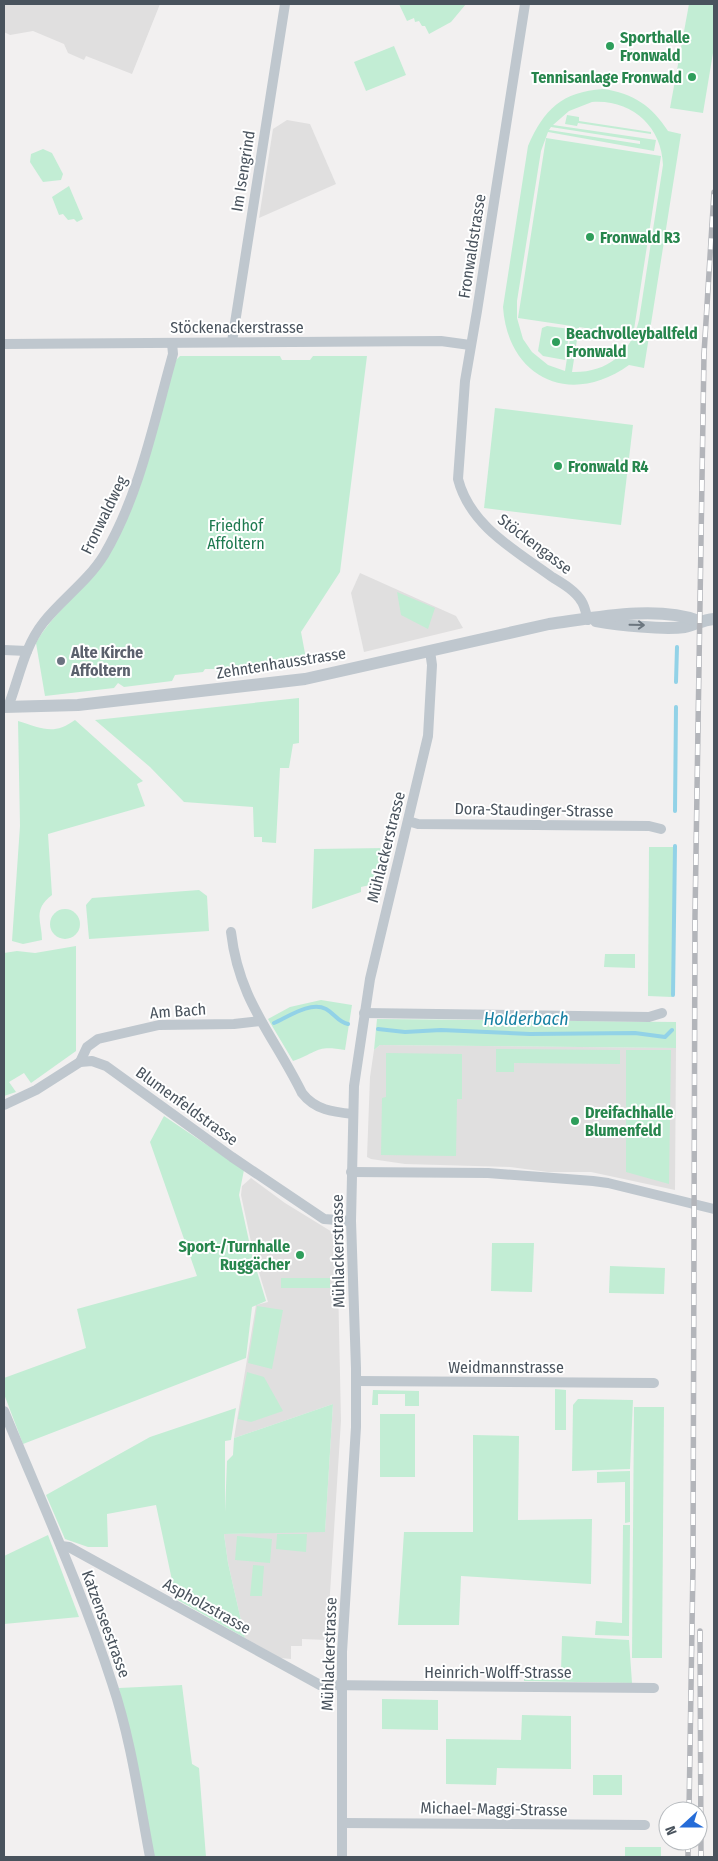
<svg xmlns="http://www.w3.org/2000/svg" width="718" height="1861" font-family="'Fira Sans Condensed',sans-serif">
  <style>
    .education { fill: #e0dfdf }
    .green { fill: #c2edd4; fill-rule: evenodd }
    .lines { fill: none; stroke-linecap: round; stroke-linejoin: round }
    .stream { stroke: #92d2e7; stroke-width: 4 }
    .minor { stroke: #bfc7ce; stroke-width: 10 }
    .tertiary { stroke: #bfc7ce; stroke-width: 12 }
    .rail-casing { stroke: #b3b5ba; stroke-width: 5.5 }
    .rail { stroke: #fff; stroke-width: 4; stroke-dasharray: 11; stroke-linecap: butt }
    .oneway { stroke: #6c767f }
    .leisure-dot { fill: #2e9e5b; stroke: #fff; stroke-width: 2 }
    .worship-dot { fill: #6b7280; stroke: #fff; stroke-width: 2 }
    .labels { text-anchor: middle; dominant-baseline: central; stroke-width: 4; stroke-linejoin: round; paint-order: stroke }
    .leisure-label { font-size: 16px; font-weight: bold; fill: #27864d; stroke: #fff; text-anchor: start }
    .street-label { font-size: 16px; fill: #49535d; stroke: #fff }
    .park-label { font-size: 16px; fill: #1e7a50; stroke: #fff }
    .worship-label { font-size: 16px; font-weight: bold; fill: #5b616d; stroke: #fff; text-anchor: start }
    .water-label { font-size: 18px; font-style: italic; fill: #1680a3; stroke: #fff }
  </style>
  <rect width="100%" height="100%" fill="#f2f0f0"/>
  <g class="education">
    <polygon points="4,4 160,4 132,74 86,56 84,60 68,53 64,44 33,31 10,35 4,32"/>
    <polygon points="287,120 310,124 336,184 259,218 273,129"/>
    <polygon points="360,573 456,616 463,628 364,652 351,593"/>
    <polygon points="380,1045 676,1048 675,1190 591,1172 548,1172 510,1167 405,1164 371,1159 367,1157 370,1077 374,1050"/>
    <polygon points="251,1178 285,1203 337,1235 341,1421 327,1640 302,1639 302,1646 291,1646 291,1659 280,1658 245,1638 228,1563 224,1534 325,1531 333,1404 234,1438 256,1305 268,1302 254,1256 241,1195 242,1186"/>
  </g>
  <g class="green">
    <polygon points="399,4 466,4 451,22 429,34 425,26 422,26 419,21 415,22 414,18 407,21"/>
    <polygon points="689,4 714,4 714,47 703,113 670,108"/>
    <polygon points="394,46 406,75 366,91 354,62"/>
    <path d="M603,89C633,93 652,106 668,131L681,134L644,368L629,365C571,407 508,379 503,307L528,146C544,109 562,92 603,89ZM592,102C631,99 662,126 663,165L639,320C631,354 606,373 572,372L579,327L633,336L661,156L546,138L518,318L572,326L565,371L548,365L532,352L523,339L517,318V301L541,151L548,132L654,151L656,140L553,125L569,111ZM551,127L640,141V144L549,130Z"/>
    <polygon points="567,115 579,117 579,121 651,132 651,134 578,123 577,126 565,124"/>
    <polygon points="43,149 52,153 63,174 61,180 43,182 30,162 31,154"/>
    <polygon points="69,186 83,219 77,222 74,219 68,220 63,214 59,215 52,197"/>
    <polygon points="547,326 570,329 565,360 543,356 538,351 542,328"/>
    <path d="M180,356H280L282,360H310L313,356H367L340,572L301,632L307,664L255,671L217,672L215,669H205L203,672L175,675L172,681L124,687L118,683L114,688L45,696L36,643C52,614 84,590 104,561L176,360Z"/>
    <polygon points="495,408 633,425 621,525 484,508"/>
    <polygon points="397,592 435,608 428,629 401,615"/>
    <polygon points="299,698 299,743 293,744 289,768 280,768 276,843 262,842 262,837 254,837 253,807 184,802 150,767 95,720"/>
    <path d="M75,720L143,781L137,784L145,806L48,834L52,895C32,910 42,922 42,940L23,944L12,941L20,826L18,721C42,728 53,736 75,720Z"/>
    <polygon points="649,847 674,847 672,997 648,996"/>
    <polygon points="385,848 379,883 361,887 361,892 312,909 314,849"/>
    <polygon points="199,890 207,896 209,931 89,939 86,905 92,898"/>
    <circle cx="65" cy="924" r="15"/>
    <polygon points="76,946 76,1051 31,1083 24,1073 9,1082 16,1092 4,1096 4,953 17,951 35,953"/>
    <polygon points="605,954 635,954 635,968 604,967"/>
    <path d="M321,1000L352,1005L345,1050C315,1045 319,1052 293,1061L268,1019L290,1007Z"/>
    <polygon points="377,1019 676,1022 676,1048 380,1045 374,1050"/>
    <polygon points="496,1049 620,1050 620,1064 514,1063 514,1072 496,1072"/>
    <polygon points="626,1050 671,1050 669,1184 626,1172"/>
    <polygon points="386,1053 462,1054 462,1099 457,1099 456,1156 381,1155 382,1098 386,1097"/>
    <polygon points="164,1116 244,1170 239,1195 252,1255 266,1301 252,1307 246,1358 23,1444 4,1394 4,1378 86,1348 77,1309 197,1276 150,1142"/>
    <polygon points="492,1243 534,1243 532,1292 491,1291"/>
    <polygon points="610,1266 665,1268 664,1294 609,1293"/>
    <rect x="281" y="1278" width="49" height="10"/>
    <polygon points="257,1306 283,1310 272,1369 248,1363"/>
    <polygon points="247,1372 264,1377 283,1411 251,1422 238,1419"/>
    <polygon points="555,1389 566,1390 566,1430 555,1430"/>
    <polygon points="373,1390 419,1391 419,1406 405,1406 405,1394 378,1394 378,1405 372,1405"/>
    <polygon points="578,1399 633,1400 630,1469 572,1471 573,1405"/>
    <polygon points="333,1404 325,1532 224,1534 228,1563 245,1638 176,1599 156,1505 107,1514 108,1547 88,1547 65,1539 46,1495 150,1437 236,1408 231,1440 225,1441 225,1512 227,1461 233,1455 234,1438"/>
    <polygon points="634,1407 664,1407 662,1658 632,1658"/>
    <rect x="380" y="1414" width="35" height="63"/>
    <polygon points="473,1435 519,1436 518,1520 592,1519 591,1584 461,1576 459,1625 398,1625 404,1532 473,1532"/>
    <polygon points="630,1471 630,1522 625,1523 625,1482 597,1483 597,1472"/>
    <polygon points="623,1525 630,1525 629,1636 595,1635 596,1621 622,1623"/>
    <polygon points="277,1534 307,1534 306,1552 276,1549"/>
    <polygon points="48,1535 79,1617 4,1624 4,1556"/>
    <polygon points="237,1536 272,1539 270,1563 235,1560"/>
    <polygon points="253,1565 264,1566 262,1596 250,1596"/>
    <polygon points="562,1636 629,1640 632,1683 524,1681 524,1672 561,1672"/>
    <polygon points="182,1685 192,1764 199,1768 206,1857 154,1857 119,1688"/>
    <polygon points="382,1699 438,1700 438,1730 382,1729"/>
    <polygon points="522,1715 571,1716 571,1769 497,1768 496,1785 446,1784 446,1739 521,1740"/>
    <rect x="593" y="1775" width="29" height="20"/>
    <rect x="625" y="1847" width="36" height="10"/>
  </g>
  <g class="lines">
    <g class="stream">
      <polyline points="676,682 677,647"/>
      <polyline points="675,811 676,707"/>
      <polyline points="673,995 675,846"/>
      <path d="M274,1023C288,1017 310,1001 326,1009C335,1014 338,1022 348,1024"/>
      <polyline points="378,1029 405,1032 441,1030 530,1034 635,1033 665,1037 672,1030"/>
    </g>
    <g class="minor">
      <path d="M525,4L477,311L465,381L458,479C470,526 515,550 552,577C562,583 576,591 582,602C585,607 586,614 588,620"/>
      <polyline points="232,342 285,4"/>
      <polyline points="4,344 441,341 470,345"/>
      <polyline points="4,650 27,651"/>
      <path d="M8,707C19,679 24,647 43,623C62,599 88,581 104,555C140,494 154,421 173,354L172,343"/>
      <polyline points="408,821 418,824 649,826 661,829"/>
      <path d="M231,932C239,1001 273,1034 302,1093C315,1110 333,1112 353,1114"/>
      <polyline points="364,1013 649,1017 662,1013"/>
      <polyline points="80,1062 87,1047 98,1039 159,1025 234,1024 260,1021"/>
      <polyline points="4,1105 36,1090 80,1062 92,1061 106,1066 232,1157 324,1219 351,1221"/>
      <polyline points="351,1172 488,1173 593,1181 608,1183 714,1209"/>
      <polyline points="357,1381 654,1383"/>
      <path d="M4,1411C41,1501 82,1590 112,1683C131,1739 139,1799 150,1857"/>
      <polyline points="61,1546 69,1547 320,1685 654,1688"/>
      <polyline points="342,1823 645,1825"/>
      <polyline points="342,1857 342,1652 356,1427 356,1368 351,1221 354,1086 370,979 428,736 432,665 430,651"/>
    </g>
    <g class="tertiary">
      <path d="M596,621C618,625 663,630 685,627C694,625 703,620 714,619"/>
      <path d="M4,707L78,705L305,679L549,624C594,618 656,605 699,621"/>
    </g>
    <defs>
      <g id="rail">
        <polyline points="700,1631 701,1857"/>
        <polyline points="689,1811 693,1565 695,916 704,354 714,192"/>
        <polyline points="688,1841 688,1857"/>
      </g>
    </defs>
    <use href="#rail" class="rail-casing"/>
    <use href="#rail" class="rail"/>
  </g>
  <defs><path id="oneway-shaft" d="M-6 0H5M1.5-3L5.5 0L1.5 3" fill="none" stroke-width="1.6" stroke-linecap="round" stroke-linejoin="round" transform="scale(1.25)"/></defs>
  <use class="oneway" href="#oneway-shaft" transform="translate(637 625) rotate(1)"/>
  <g class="leisure-dot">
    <circle cx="610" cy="46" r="5"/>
    <circle cx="692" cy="77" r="5"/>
    <circle cx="590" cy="237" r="5"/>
    <circle cx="556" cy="342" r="5"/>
    <circle cx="558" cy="466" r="5"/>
    <circle cx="575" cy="1121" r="5"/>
    <circle cx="300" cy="1255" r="5"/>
  </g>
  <circle class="worship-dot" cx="61" cy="661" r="5"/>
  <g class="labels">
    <g class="leisure-label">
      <text x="620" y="37">Sporthalle<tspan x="620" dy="18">Fronwald</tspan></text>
      <text x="682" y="77" text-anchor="end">Tennisanlage Fronwald</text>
      <text x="600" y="237">Fronwald R3</text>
      <text x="566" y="333">Beachvolleyballfeld<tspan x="566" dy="18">Fronwald</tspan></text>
      <text x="568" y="466">Fronwald R4</text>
      <text x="585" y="1112">Dreifachhalle<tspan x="585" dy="18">Blumenfeld</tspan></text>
      <text x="290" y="1246" text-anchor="end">Sport-/Turnhalle<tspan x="290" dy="18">Ruggächer</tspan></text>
    </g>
    <g class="street-label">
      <text transform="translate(243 171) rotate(-81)">Im Isengrind</text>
      <text transform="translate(472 246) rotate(-81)">Fronwaldstrasse</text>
      <text x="237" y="327">Stöckenackerstrasse</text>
      <text transform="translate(104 515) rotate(-64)">Fronwaldweg</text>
      <text transform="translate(535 544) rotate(37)">Stöckengasse</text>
      <text transform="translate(281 663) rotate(-9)">Zehntenhausstrasse</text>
      <text transform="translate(534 810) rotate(1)">Dora-Staudinger-Strasse</text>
      <text transform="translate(386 847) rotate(-76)">Mühlackerstrasse</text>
      <text transform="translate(178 1011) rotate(-4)">Am Bach</text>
      <text transform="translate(187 1106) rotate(36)">Blumenfeldstrasse</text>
      <text transform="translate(338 1251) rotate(-91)">Mühlackerstrasse</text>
      <text x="506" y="1367">Weidmannstrasse</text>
      <text transform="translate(207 1606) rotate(29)">Aspholzstrasse</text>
      <text transform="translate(106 1624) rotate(70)">Katzenseestrasse</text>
      <text transform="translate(329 1654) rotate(-88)">Mühlackerstrasse</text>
      <text x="498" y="1672">Heinrich-Wolff-Strasse</text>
      <text transform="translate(494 1809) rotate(1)">Michael-Maggi-Strasse</text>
    </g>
    <g class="park-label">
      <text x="236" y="525">Friedhof<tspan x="236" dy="18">Affoltern</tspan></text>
    </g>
    <g class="worship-label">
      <text x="71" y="652">Alte Kirche<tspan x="71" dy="18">Affoltern</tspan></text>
    </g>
    <g class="water-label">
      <text x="526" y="1019">Holderbach</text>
    </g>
  </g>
  <rect width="718" height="1861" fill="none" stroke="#49535d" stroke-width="10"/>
  <g transform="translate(683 1826) rotate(249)"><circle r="24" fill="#ffffff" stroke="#b6babe"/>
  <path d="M0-4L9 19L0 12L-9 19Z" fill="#256cd8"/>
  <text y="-8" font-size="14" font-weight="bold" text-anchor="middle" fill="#49535d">N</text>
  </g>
</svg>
